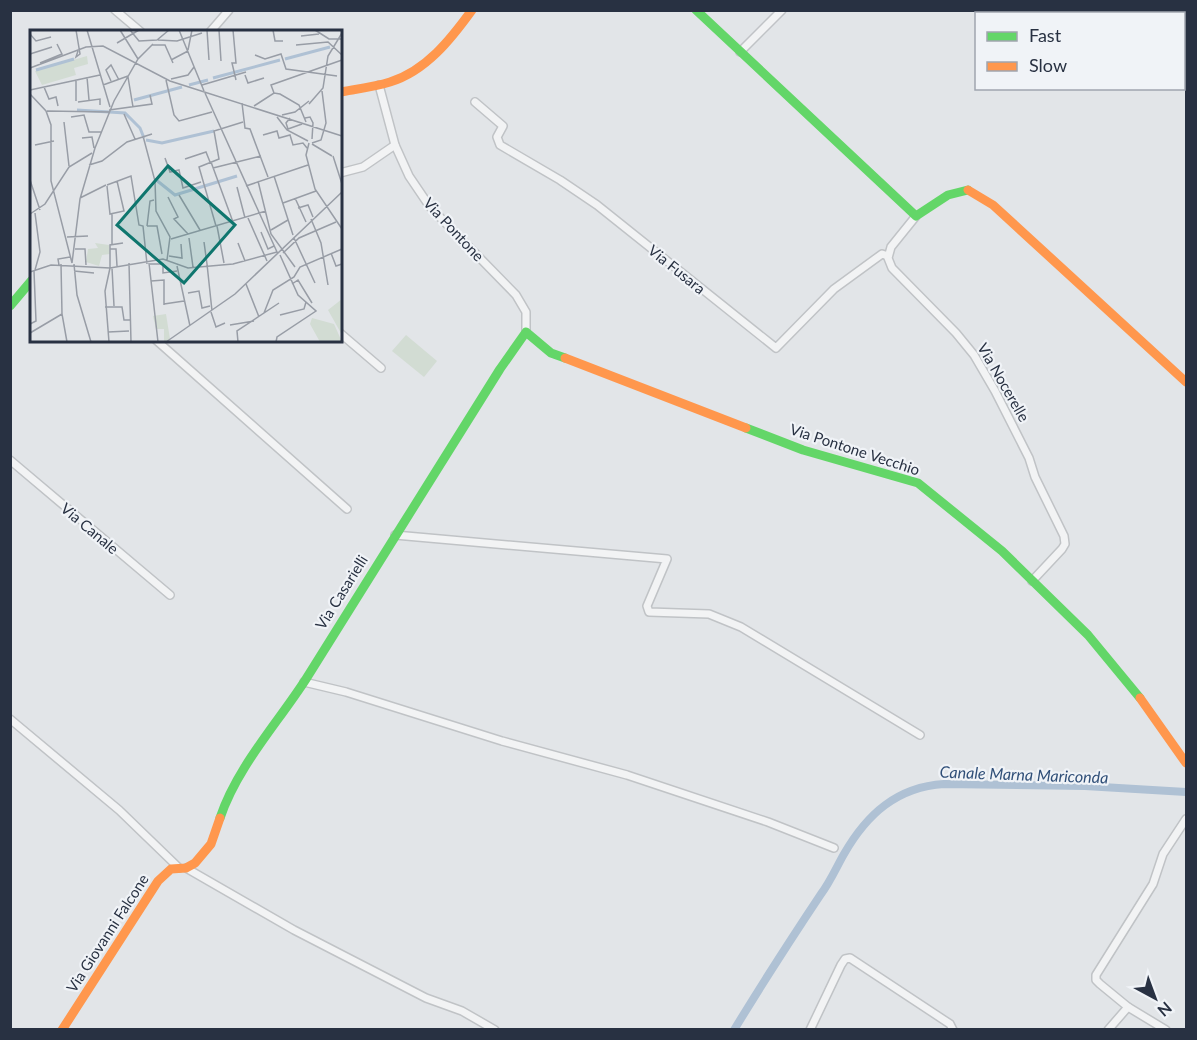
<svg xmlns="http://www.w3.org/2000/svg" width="1197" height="1040" font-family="Lato,sans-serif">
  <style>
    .green { fill: #d2dcd3 }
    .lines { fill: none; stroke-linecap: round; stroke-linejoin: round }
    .canal { stroke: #afc1d4; stroke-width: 8 }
    .street-casing { stroke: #c0c3c6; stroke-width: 10 }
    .street { stroke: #f2f3f4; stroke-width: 7 }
    .fast { stroke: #63d668; stroke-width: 9 }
    .slow { stroke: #ff974d; stroke-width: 9 }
    .labels { text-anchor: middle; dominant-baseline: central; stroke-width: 4.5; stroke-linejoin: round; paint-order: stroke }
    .street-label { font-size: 15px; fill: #283142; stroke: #f0f3f7 }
    .water-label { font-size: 16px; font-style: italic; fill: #304f78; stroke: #f0f3f7 }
    .inset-river { fill: none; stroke: #afc1d4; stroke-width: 3 }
    .inset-road { fill: none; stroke: #989da6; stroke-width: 1.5 }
    .view { fill: #0f766e; fill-opacity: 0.15; stroke: #0f766e; stroke-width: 3 }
    .inset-edge { fill: none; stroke: #283142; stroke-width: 3 }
  </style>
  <rect width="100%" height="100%" fill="#e2e5e8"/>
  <polygon class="green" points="406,335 437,361 424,377 392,351"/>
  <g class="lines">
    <path class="canal" d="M734,1030C762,984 791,939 821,894C830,882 836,868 844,854C867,814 897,787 944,784L1085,786L1186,792"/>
    <defs>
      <g id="street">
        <polyline points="115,10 141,32"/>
        <polyline points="210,32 229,10"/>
        <polyline points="740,52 782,10"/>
        <polyline points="379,85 395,145 409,176 430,207 516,295 526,312 526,332"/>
        <polyline points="475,102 503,126 497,137 500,145 560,180 597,205 776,348 834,289 882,254 888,256"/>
        <polyline points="340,173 363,167 395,145"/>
        <polyline points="916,216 891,247 888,258 892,268 956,333 974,355 995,391 1029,458 1035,477 1064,536 1065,544 1062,549 1032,581"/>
        <polyline points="340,333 381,368"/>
        <polyline points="156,340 347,509"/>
        <polyline points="10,460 170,595"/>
        <polyline points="395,535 667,559 647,606 649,612 709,614 741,627 920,735"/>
        <polyline points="304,682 346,692 502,741 627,775 768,822 834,848"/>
        <polyline points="10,719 119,810 179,868"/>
        <polyline points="186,868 294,930 426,998 462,1011 495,1030"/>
        <polyline points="1128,1007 1100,984 1096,980 1096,975 1153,884 1163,854 1186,819"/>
        <polyline points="810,1030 841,965 845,959 850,958 950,1024 953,1030"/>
        <polyline points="1108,1030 1128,1007 1166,1030"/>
      </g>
    </defs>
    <use href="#street" class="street-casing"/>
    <use href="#street" class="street"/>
    <g class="fast">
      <polyline points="696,10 916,216 948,195 968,190"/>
      <polyline points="10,306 32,280"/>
      <polyline points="746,428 803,450 918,483 1002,551 1088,635 1140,698"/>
      <path d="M220,818C237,767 277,724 306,679C371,576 435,472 500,369L526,332L551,353L565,358"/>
    </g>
    <g class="slow">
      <path d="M340,92C357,89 374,87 390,82C426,71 451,39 472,10"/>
      <polyline points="968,190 993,205 1186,382"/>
      <polyline points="565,358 746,428"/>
      <polyline points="1140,698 1186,763"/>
      <polyline points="62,1030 158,881 171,869 186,868 195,863 211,844 220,818"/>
    </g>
  </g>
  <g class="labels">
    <g class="street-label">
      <text transform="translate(454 229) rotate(47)">Via Pontone</text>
      <text transform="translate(677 269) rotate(39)">Via Fusara</text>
      <text transform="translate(1004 382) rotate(60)">Via Nocerelle</text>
      <text transform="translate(855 449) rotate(18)">Via Pontone Vecchio</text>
      <text transform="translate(90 528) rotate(40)">Via Canale</text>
      <text transform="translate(341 592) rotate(-58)">Via Casarielli</text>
      <text transform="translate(107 933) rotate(-57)">Via Giovanni Falcone</text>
    </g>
    <g class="water-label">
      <text transform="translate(1024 774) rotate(2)">Canale Marna Mariconda</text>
    </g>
  </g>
  <g transform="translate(30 30)">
    <rect width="312" height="312" fill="#e2e5e8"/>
    <path d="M57,26L58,34L44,38L46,45L12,55L5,41ZM65,213L79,215L80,224L72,225L69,236L56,232L58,219L68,218ZM312,269V305L298,280ZM136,284L140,309L134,312V299H126L123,286ZM282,288L304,294L312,312H290L280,294Z" fill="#d2dcd3"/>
    <path class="inset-river" d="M255,29L300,17M6,40L44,29M183,48L250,30M159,55L178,50M104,70L152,57M47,80L95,83L110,98L114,108M116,110L132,113L184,101M125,149L145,165L207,146"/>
    <path class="inset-road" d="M46,0L50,24L46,27L48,21M57,0L80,77M90,0L108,29M100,0L109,11L127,10L139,0M149,0L174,61M177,0L179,30M189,0L191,31M203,0L206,33H202L206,50M243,0L245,11H253M285,0L299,9H312M0,4L6,11L21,7M271,6L289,4M128,10L147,11L172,3M87,13L109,0M122,15H135L143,33M266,15L298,12L312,25M158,20L162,0M0,24L22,17M225,25L235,29L251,24L256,39L307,46M141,30L158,21M10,33L32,24L27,14M0,38L56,17L73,16L140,51L312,106M215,45L218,53L234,48M57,47L59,70M98,47L103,77M141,49L158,45L164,37M136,50L144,85L149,91L182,82M81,51L76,40L81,35L89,50M73,55L98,46M172,55L216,42M14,57L19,69L26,67L28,76M0,60L70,45M244,63L241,55L312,30M0,64L16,81L21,95V151L42,233M46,71V50M48,72L70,69V75M212,73L215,98L220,99L238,147M279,74L293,58L298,26L312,3M224,76L244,63L250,64L269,75L276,92M79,80L122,74L120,65M17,81L79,82M94,84L105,109M252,85L265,82L279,71M41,87L54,85L59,102H71M247,87L257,100L278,111M260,88L256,93L258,99L272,94M275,88L280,87L283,93L282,109M34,92L39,136M233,105L247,101L249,108L260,105L263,115L273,113L277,118M113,106L125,151L126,181L140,207L137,230M52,108L62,107L64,118M279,113L276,125L285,159L312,199M282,113L291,110L296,93L292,61M282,114L302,126M5,115L24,111M303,126L312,154M135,128L140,142L149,140L153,158L171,152M155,129L176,122L180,132M181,132L203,192M59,135L72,131L97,112L122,104M183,138L231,126M244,146L263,205M0,150L10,180M228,151L241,204L265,237M77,155L101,146L109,195L113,196L117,234M77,156L80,184L94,181L87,151M216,156L278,135M207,157L215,188M149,165L170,200M138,167L148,187L144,189L158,204M50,168L76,155M265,168L276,192M253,173L286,161M268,178L278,175L283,187M0,184L15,174L39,137L62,123M218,188L237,231M281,189L291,213L298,255M117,196H127L132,224M117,196L120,171L124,170M186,196L169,137L189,129L184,101L213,92M187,196L194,233M241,200L258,190M231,202L238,219L244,216M37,207L58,206M159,208L163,237M264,208L285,253M141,209L236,181M174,212L177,234M208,213L215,231M82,214V183M45,219H55L56,235M80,219H86L87,236M253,223L269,208L306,192M301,223L306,236L312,234M139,226L152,228L151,214M42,233L50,169L65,118L84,71L108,29L123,14M99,233L101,312M119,233L128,312M31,234L32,284L37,312M44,234L47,265L61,312M120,234H133V243L147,241M177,234L182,281M29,235L28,229L40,227M147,236L160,296M80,238V215L93,213M82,238L84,276M5,240L10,222L5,183M44,241L64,243M0,242L21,235L80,238L133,229L158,238L203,234L247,222L175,63M121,251L134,250V275M216,254L229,287M262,254L268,250L282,273M158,263L169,261L172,278L180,276M134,274L154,271M75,277H92L94,290H100M181,282L186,297L195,293M234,283L243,260L264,247L270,237L312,219M250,285L274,279L276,272M0,294L6,291L4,241M200,295L224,291M78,302L99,301M0,303L32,284M79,312L75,261L80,238M136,312L205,264L312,162M208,312L207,301L249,273M246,312L247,307L286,281L268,265L250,225"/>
    <path class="view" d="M138,136L205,195L154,253L87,195Z"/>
    <rect width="312" height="312" class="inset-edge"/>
  </g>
  <rect width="1197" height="1040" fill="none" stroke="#283142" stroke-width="24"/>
  <rect x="975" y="12" width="210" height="78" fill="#f0f3f7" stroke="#a0a5af" stroke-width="1.5"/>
  <rect x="987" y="32" width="30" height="9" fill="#63d668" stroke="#a0a5af" stroke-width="1.5"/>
  <text x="1029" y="42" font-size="18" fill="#283142">Fast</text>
  <rect x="987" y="62" width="30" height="9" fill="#ff974d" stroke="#a0a5af" stroke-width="1.5"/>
  <text x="1029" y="72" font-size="18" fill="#283142">Slow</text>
  <g transform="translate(1155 998) rotate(139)" stroke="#f0f3f7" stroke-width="4.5" paint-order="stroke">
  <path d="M0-4.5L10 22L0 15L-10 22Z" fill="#283142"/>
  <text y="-9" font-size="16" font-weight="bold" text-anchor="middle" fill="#283142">N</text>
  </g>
</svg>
